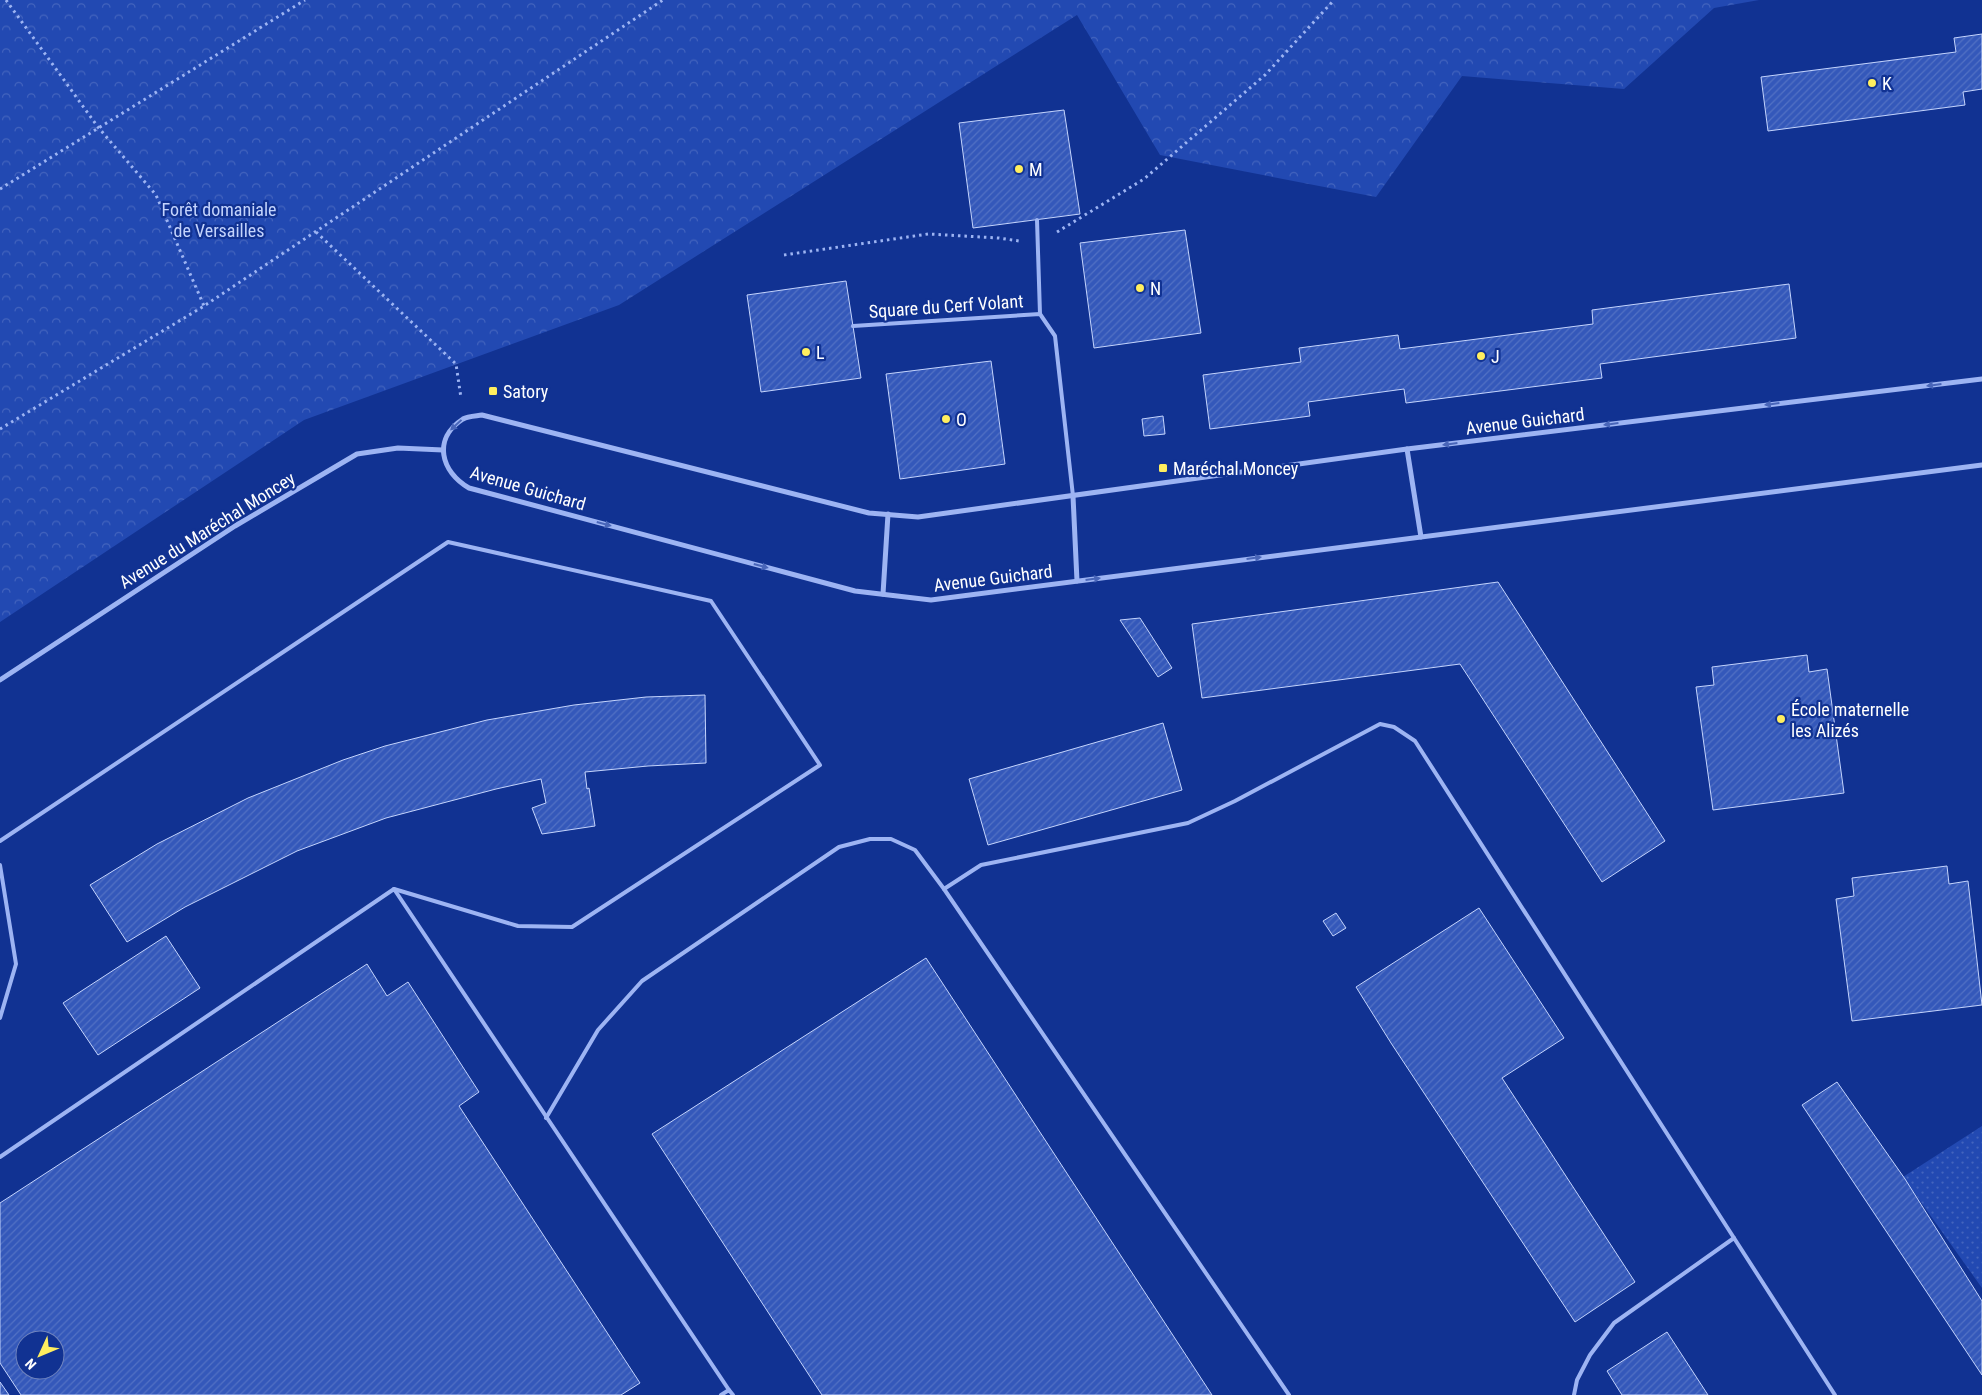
<svg xmlns="http://www.w3.org/2000/svg" width="1982" height="1395" font-family="'Roboto Condensed',sans-serif">
  <style>
    .grass { fill: url(#grass-dots) }
    .forest { fill: url(#forest-crowns) }
    .building { fill: url(#building-hatch); stroke: #c4d4fd; fill-rule: evenodd }
    .lines { fill: none; stroke-linecap: round; stroke-linejoin: round }
    .path { stroke: #9db4f3; stroke-width: 3; stroke-dasharray: 2.5 4; stroke-linecap: butt }
    .lane { stroke: #9db4f3; stroke-width: 4 }
    .street { stroke: #9db4f3; stroke-width: 5 }
    .oneway { fill: #4966b9 }
    .poi-dot { fill: #ffee5f; stroke: #113292; stroke-width: 2 }
    .labels { text-anchor: middle; dominant-baseline: central; stroke-width: 4.5; stroke-linejoin: round; paint-order: stroke }
    .poi-label { font-size: 18px; fill: #fff; stroke: #113292; text-anchor: start }
    .park-label { font-size: 18px; fill: #c4d4fd; stroke: #113292 }
    .street-label { font-size: 18px; fill: #fff; stroke: #113292 }
  </style>
  <defs>
    <pattern id="grass-dots" width="8" height="8" patternUnits="userSpaceOnUse" patternTransform="scale(1.25)"><rect width="8" height="8" fill="#2249b2"/><path d="M2 2h.1M6 6h.1" fill="none" stroke="#4364be" stroke-width="1.8" stroke-linecap="round"/></pattern>
    <pattern id="forest-crowns" width="20" height="18" patternUnits="userSpaceOnUse" patternTransform="scale(1.25)"><rect width="20" height="18" fill="#2249b2"/><path d="M2 6a3 3 0 1 1 6 0M12 15a3 3 0 1 1 6 0" fill="none" stroke="#4364be"/></pattern>
    <pattern id="building-hatch" width="6" height="6" patternUnits="userSpaceOnUse" patternTransform="scale(1.25)"><rect width="6" height="6" fill="#3458ba"/><path d="M-1 1l2-2M0 6l6-6M5 7l2-2" fill="none" stroke="#5271c4"/></pattern>
  </defs>
  <rect width="100%" height="100%" fill="#113292"/>
  <polygon class="grass" points="1982,1126 1982,1288 1903,1177"/>
  <polygon class="forest" points="0,0 1759,0 1714,8 1624,89 1462,76 1376,197 1160,155 1077,15 619,305 304,420 0,622"/>
  <g class="building">
    <polygon points="1982,34 1982,89 1963,92 1965,105 1768,131 1761,77 1956,52 1954,38"/>
    <polygon points="1064,110 1080,214 973,228 959,123"/>
    <polygon points="1185,230 1201,333 1094,348 1080,243"/>
    <polygon points="846,281 861,378 761,392 747,295"/>
    <polygon points="1789,284 1796,338 1600,364 1602,378 1406,403 1404,389 1308,402 1310,416 1210,429 1203,375 1301,362 1299,348 1398,335 1400,349 1593,324 1592,310"/>
    <polygon points="991,361 1005,464 900,479 886,374"/>
    <polygon points="1163,416 1165,434 1144,436 1142,419"/>
    <polygon points="1498,582 1665,841 1602,882 1460,664 1202,698 1192,624"/>
    <polygon points="1140,618 1172,668 1158,677 1120,620"/>
    <polygon points="1807,655 1809,672 1827,669 1844,793 1713,810 1696,687 1714,685 1712,667"/>
    <polygon points="705,695 706,763 648,766 585,772 587,789 589,788 595,826 542,834 532,808 546,803 541,779 496,789 386,818 297,851 185,907 127,942 90,885 157,844 248,798 343,760 385,746 487,720 574,705 646,697"/>
    <polygon points="1163,723 1182,790 988,845 969,779"/>
    <polygon points="1947,866 1949,884 1968,881 1982,1005 1852,1021 1836,899 1854,896 1852,878"/>
    <polygon points="1479,908 1564,1038 1502,1078 1635,1282 1575,1322 1391,1043 1356,987"/>
    <polygon points="1336,913 1346,928 1333,936 1323,921"/>
    <polygon points="166,936 200,988 98,1055 63,1003"/>
    <polygon points="926,958 1212,1395 822,1395 652,1134"/>
    <path d="M367,964L387,996L408,982L479,1092L459,1106L640,1383L621,1395H21L0,1363V1203ZM25,1340H55V1370H25Z"/>
    <polygon points="1837,1082 1905,1179 1982,1301 1982,1375 1802,1105"/>
    <polygon points="1667,1332 1708,1395 1622,1395 1607,1371"/>
    <polygon points="0,1382 9,1395 0,1395"/>
  </g>
  <g class="lines">
    <g class="path">
      <polyline points="6,0 98,127 156,195 204,306"/>
      <polyline points="0,189 305,0"/>
      <polyline points="316,232 456,364 461,398"/>
      <polyline points="1057,232 1144,179 1265,75 1334,0"/>
      <polyline points="784,255 928,234 999,238 1019,241"/>
      <polyline points="0,429 204,306 663,0"/>
    </g>
    <g class="lane">
      <polyline points="1037,220 1040,314"/>
      <polyline points="853,326 1040,314 1055,336 1073,496"/>
      <polyline points="0,841 448,542 711,601 820,765 572,927 518,926 394,889"/>
      <polyline points="0,865 16,964 0,1018"/>
      <polyline points="546,1118 598,1030 642,981 839,847 870,839 891,839 915,850 944,889"/>
      <polyline points="0,1157 394,889 729,1390"/>
      <polyline points="721,1395 729,1390 733,1395"/>
      <polyline points="1289,1395 944,889 981,865 1188,823 1235,801 1380,724 1394,727 1415,741 1734,1238"/>
      <polyline points="1574,1395 1577,1380 1590,1355 1614,1323 1734,1238 1835,1395"/>
    </g>
    <g class="street">
      <path d="M1982,379L1407,449L918,517L869,513L482,415C476,416 468,416 463,419C432,439 441,472 469,488L855,591L931,600L1982,465"/>
      <polyline points="1407,449 1421,537"/>
      <polyline points="1073,496 1077,581"/>
      <polyline points="883,594 888,514"/>
      <polyline points="0,680 235,526 357,454 398,448 443,450"/>
    </g>
  </g>
  <defs><path id="oneway-solid" d="M-6-.8H1V-3.2L6.5 0L1 3.2V.8H-6Z" transform="scale(1.25)"/></defs>
  <g class="oneway">
    <use href="#oneway-solid" transform="translate(1934 385) rotate(173)"/>
    <use href="#oneway-solid" transform="translate(1772 404) rotate(173)"/>
    <use href="#oneway-solid" transform="translate(1611 424) rotate(173)"/>
    <use href="#oneway-solid" transform="translate(456 425) rotate(137)"/>
    <use href="#oneway-solid" transform="translate(1450 444) rotate(173)"/>
    <use href="#oneway-solid" transform="translate(604 524) rotate(15)"/>
    <use href="#oneway-solid" transform="translate(1254 558) rotate(-7)"/>
    <use href="#oneway-solid" transform="translate(761 566) rotate(15)"/>
    <use href="#oneway-solid" transform="translate(1093 579) rotate(-7)"/>
  </g>
  <g class="poi-dot">
    <circle cx="1872" cy="83" r="5"/>
    <circle cx="1019" cy="169" r="5"/>
    <circle cx="1140" cy="288" r="5"/>
    <circle cx="806" cy="352" r="5"/>
    <circle cx="1481" cy="356" r="5"/>
    <rect x="488" y="386" width="10" height="10" rx="2.5"/>
    <circle cx="946" cy="419" r="5"/>
    <rect x="1158" y="463" width="10" height="10" rx="2.5"/>
    <circle cx="1781" cy="719" r="5"/>
  </g>
  <g class="labels">
    <g class="poi-label">
      <text x="1882" y="83">K</text>
      <text x="1029" y="169">M</text>
      <text x="1150" y="288">N</text>
      <text x="816" y="352">L</text>
      <text x="1491" y="356">J</text>
      <text x="503" y="391">Satory</text>
      <text x="956" y="419">O</text>
      <text x="1173" y="468">Maréchal Moncey</text>
      <text x="1791" y="709">École maternelle<tspan x="1791" dy="21">les Alizés</tspan></text>
    </g>
    <g class="park-label">
      <text x="219" y="209">Forêt domaniale<tspan x="219" dy="21">de Versailles</tspan></text>
    </g>
    <g class="street-label">
      <text transform="translate(946 306) rotate(-4)">Square du Cerf Volant</text>
      <text transform="translate(1525 421) rotate(-7)">Avenue Guichard</text>
      <text transform="translate(528 488) rotate(16)">Avenue Guichard</text>
      <text transform="translate(207 530) rotate(-32)">Avenue du Maréchal Moncey</text>
      <text transform="translate(993 578) rotate(-7)">Avenue Guichard</text>
    </g>
  </g>
  <g transform="translate(40 1355) rotate(226)"><circle r="24" fill="#113292" stroke="#7084be"/>
  <path d="M0-4L9 19L0 12L-9 19Z" fill="#ffee5f"/>
  <text y="-8" font-size="14" font-weight="bold" text-anchor="middle" fill="#ffffff">N</text>
  </g>
</svg>
